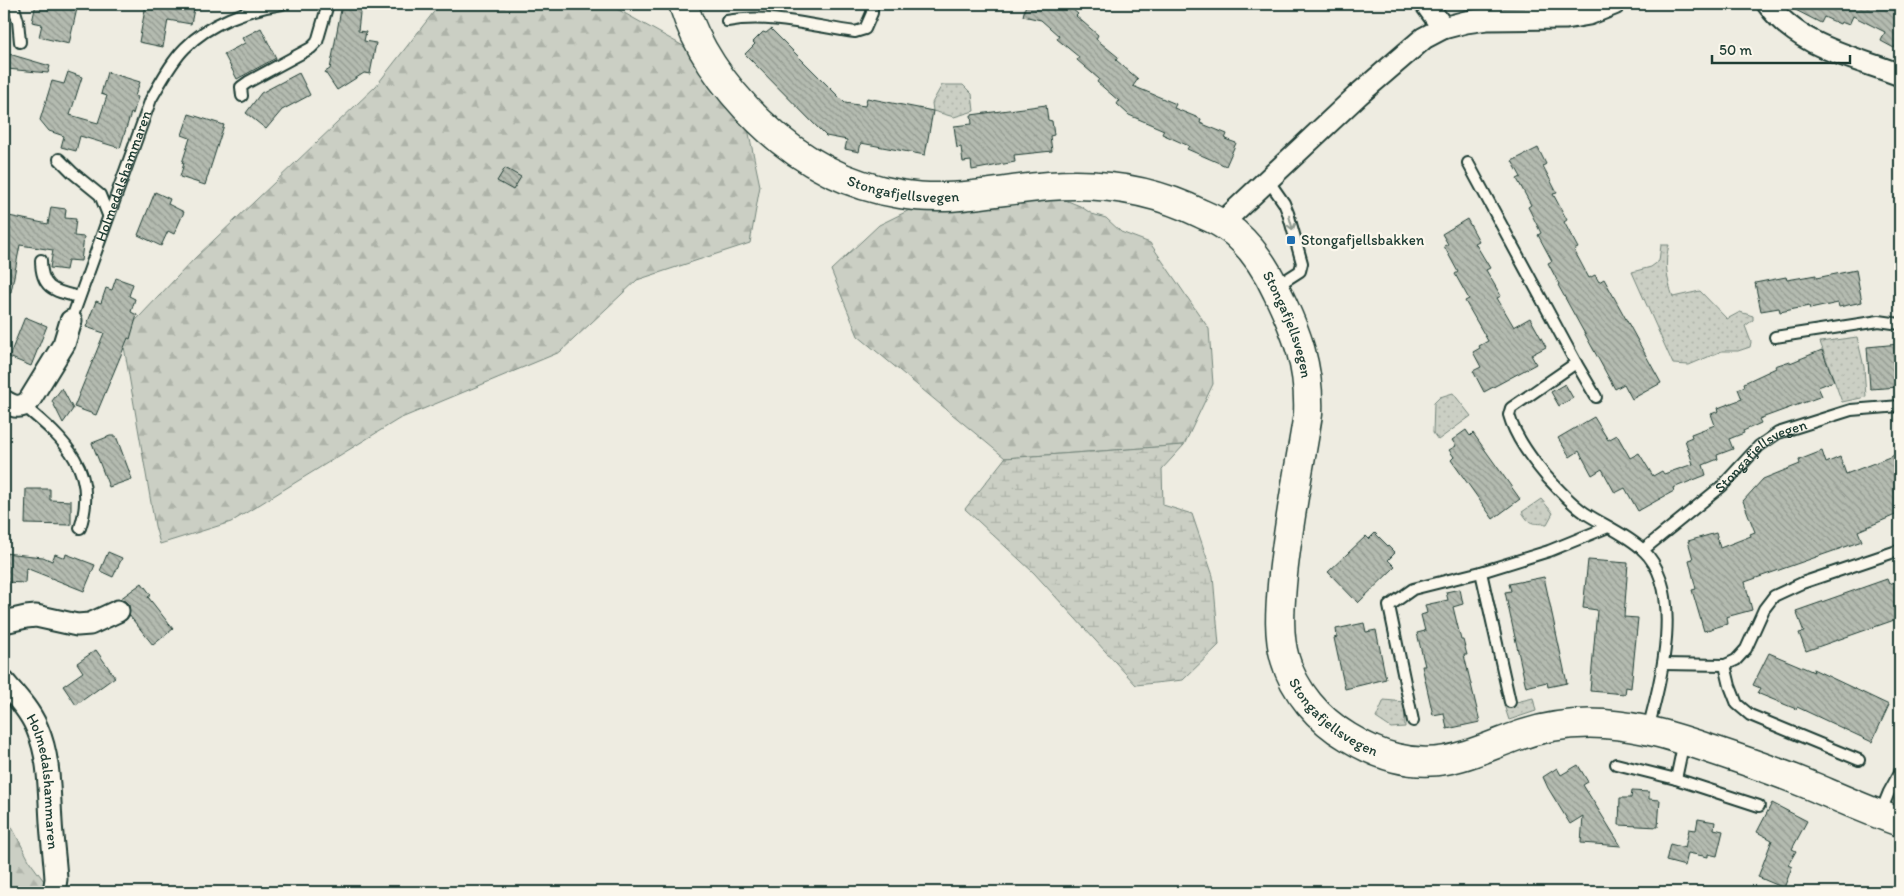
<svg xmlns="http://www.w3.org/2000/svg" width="1904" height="896" font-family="Itim,sans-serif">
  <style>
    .forest { fill: url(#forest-firs); stroke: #75867c }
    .wetland { fill: url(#wetland-marsh); stroke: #75867c }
    .park { fill: url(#park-dots); stroke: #75867c }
    .building { fill: url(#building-back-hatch); stroke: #1f3d34 }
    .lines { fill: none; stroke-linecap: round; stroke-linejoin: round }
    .lane-casing { stroke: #1f3d34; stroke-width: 14 }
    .street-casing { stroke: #1f3d34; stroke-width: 25 }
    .secondary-casing { stroke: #1f3d34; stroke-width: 31 }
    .lane { stroke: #fbf7ec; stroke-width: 10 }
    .street { stroke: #fbf7ec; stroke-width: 21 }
    .secondary { stroke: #fbf7ec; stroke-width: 28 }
    .oneway { stroke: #8d9a90 }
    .poi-dot { fill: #1f6fb2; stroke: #fbf7ec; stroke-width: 2 }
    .labels { text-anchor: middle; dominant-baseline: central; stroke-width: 4.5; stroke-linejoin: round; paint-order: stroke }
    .street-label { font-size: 15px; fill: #1f3d34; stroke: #fbf7ec }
    .poi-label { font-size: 15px; fill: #1f3d34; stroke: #fbf7ec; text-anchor: start }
  </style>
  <defs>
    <pattern id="forest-firs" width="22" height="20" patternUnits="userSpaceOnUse" patternTransform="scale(1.25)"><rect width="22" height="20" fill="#cbcfc4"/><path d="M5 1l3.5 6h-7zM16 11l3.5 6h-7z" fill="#aeb3a9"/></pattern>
    <pattern id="wetland-marsh" width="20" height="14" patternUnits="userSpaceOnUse" patternTransform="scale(1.25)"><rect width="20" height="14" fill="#cbcfc4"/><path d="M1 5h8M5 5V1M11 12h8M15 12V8" fill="none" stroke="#aeb3a9"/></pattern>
    <pattern id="park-dots" width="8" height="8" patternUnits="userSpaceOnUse" patternTransform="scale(1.25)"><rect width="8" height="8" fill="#cbcfc4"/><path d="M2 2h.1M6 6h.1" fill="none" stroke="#aeb3a9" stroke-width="1.8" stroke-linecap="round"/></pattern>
    <pattern id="building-back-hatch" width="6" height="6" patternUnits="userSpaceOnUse" patternTransform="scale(1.25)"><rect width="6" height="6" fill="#b4bbb0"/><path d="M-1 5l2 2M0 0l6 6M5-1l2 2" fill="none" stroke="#929990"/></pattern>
  </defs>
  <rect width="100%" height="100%" fill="#eeece1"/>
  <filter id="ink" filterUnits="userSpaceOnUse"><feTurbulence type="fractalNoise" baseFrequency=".02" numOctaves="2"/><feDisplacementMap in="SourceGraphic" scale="10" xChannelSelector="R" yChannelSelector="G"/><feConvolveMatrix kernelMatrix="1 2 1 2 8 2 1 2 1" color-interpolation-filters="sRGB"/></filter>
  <g filter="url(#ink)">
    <g class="forest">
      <polygon points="440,4 608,4 685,47 743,105 760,186 750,243 637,280 560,352 399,419 231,522 160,544 155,526 122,335 195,258 376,86"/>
      <polygon points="942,194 1053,195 1080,206 1092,214 1106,218 1121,232 1150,243 1209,329 1213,384 1184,445 1005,458 858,336 831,270 879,225"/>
      <polygon points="4,812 30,862 52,892 4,892"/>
    </g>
    <polygon class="wetland" points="1184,445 1162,469 1163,505 1192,514 1213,576 1219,645 1183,680 1136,685 1034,573 965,509 1005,458"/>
    <g class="park">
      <polygon points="942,85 963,85 972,94 974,111 954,117 933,111 932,103"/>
      <path d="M1661,245H1669C1664,263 1667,280 1673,297L1700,291L1727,319L1740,312L1753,316V320L1745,326L1751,342L1750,347L1738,351H1722L1689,365L1673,364L1632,272L1651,267L1659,261Z"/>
      <polygon points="1857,337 1864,367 1866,397 1842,402 1820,342"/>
      <polygon points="1453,393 1471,416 1438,440 1433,433 1434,403 1440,397"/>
      <path d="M1541,499L1553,513L1547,524C1531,523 1530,525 1522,512Z"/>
      <polygon points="1533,698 1536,711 1509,720 1504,705"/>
      <polygon points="1384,700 1404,702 1405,727 1391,728 1376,718"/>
    </g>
    <g class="building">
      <polygon points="36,4 78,4 69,44 39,37 42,24 32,22"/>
      <polygon points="146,4 195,4 191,24 168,20 163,47 139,42"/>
      <polygon points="342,4 361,4 358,31 366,32 364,41 376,43 370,74 364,73 337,90 325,72 330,69"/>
      <polygon points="1026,4 1066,4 1078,14 1076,16 1098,35 1096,39 1118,57 1116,60 1138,79 1133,86 1176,104 1174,108 1201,119 1200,123 1227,134 1225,139 1236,143 1226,166 1187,149 1189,146 1162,134 1164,130 1129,115 1117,104 1119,101 1097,82 1099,79 1077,60 1079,57 1057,39 1059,36 1041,20 1023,16"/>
      <polygon points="1784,4 1900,4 1900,40 1899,39 1894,48 1881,41 1885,32 1853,16 1849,25 1841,22 1840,24 1824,17 1821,23"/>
      <polygon points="261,28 276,58 237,79 224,54 245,43 242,38"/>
      <polygon points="771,29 845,103 865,106 867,98 933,111 925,155 861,143 859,152 845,149 847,140 826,136 745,54 755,44 753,42 763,32 766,33"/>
      <polygon points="9,54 50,66 48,73 7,69"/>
      <polygon points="68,72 82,77 70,115 98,123 107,96 101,94 107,72 140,82 135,96 138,97 133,114 131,113 120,148 80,136 76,151 61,147 64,136 49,131 40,120 52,81 64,84"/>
      <polygon points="299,73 310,95 282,110 266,129 246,113 261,93"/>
      <polygon points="1046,105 1048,120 1052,121 1054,135 1050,136 1052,151 1014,155 1015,162 972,170 971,161 963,162 961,147 957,148 954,126 972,124 971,115"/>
      <polygon points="189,114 224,125 205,185 180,177 184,163 182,163 190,138 182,135"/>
      <polygon points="1538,148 1546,164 1543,166 1557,193 1553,194 1567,220 1564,222 1578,248 1574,250 1589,278 1595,275 1599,282 1604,279 1661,383 1632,399 1624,384 1615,389 1558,285 1559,284 1548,263 1552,261 1538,235 1541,233 1528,207 1531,205 1517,179 1521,177 1512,161"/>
      <polygon points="505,168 521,177 513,190 497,181"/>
      <polygon points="155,192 170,199 168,204 184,212 174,234 168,231 161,246 138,235"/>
      <polygon points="51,207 66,209 65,218 76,219 74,236 84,237 81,261 68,260 66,270 50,268 53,250 20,245 11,292 4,292 4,215 48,224"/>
      <polygon points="1467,219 1479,241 1475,243 1490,268 1486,270 1501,296 1497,298 1514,327 1530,318 1546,347 1531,355 1536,364 1484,392 1473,371 1481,367 1473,352 1480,348 1479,346 1488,341 1465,301 1469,299 1455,274 1458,272 1444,246 1448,244 1442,234"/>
      <polygon points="1856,270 1862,302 1839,307 1838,303 1810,309 1809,306 1780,312 1779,308 1761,311 1755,283 1786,277 1787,280 1816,275 1816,278"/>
      <polygon points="116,278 133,284 129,296 135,299 131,312 137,315 130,339 128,338 96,415 74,407 104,333 86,327 96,301 101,303 106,288 112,290"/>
      <polygon points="25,317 47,326 31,366 9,357"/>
      <polygon points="1899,344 1900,387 1870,389 1867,347"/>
      <polygon points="1822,350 1834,381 1818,387 1822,396 1759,419 1761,423 1743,431 1744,433 1729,439 1733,449 1717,455 1718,459 1703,465 1706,475 1673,488 1674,491 1638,511 1625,488 1615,493 1602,469 1592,475 1579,451 1570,457 1558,438 1594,417 1608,440 1617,435 1630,458 1639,453 1653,476 1662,471 1664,474 1693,464 1685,440 1692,437 1691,434 1715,425 1711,414 1719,411 1718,408 1742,399 1738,389 1745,386 1744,383 1776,368 1775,366 1790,361 1790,363"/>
      <polygon points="1565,384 1573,398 1559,406 1551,392"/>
      <polygon points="62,388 73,409 63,423 52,401"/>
      <polygon points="1466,430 1470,436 1473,433 1520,499 1493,519 1451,460 1454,457 1449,450 1456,446 1452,440"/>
      <polygon points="110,436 116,436 132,479 109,487 92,443"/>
      <polygon points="1822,451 1826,463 1840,457 1846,474 1900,453 1900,513 1858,531 1862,541 1745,582 1752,610 1726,617 1727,624 1704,631 1692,590 1696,589 1689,560 1693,559 1688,541 1716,533 1720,548 1751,536 1750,534 1755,532 1743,501 1763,479 1800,464 1799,460"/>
      <polygon points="26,489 50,489 50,500 71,501 71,525 25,524"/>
      <polygon points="1375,533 1395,553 1388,560 1395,567 1358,603 1328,572 1366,536 1369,539"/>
      <polygon points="108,552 122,558 113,577 100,571"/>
      <polygon points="4,553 43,557 52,561 55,554 65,558 66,554 95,565 84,591 26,568 25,583 4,582"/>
      <polygon points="1588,560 1628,563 1624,617 1638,618 1631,688 1626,687 1625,694 1590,691 1597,610 1583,608"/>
      <polygon points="1544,577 1567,683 1548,687 1547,682 1526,687 1505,592 1511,591 1509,584"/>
      <polygon points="1887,579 1889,584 1895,582 1900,594 1900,618 1806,651 1799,633 1804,632 1796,611"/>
      <polygon points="142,583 151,595 148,597 173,629 153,645 129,615 129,605 120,599"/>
      <polygon points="1460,589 1463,604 1453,607 1461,640 1463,640 1467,655 1464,655 1480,722 1447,729 1444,713 1433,715 1422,666 1425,666 1417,633 1425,631 1421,615 1427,613 1425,605 1448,600 1446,592"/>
      <polygon points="1364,623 1366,632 1376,630 1386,679 1345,689 1334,638 1337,637 1336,629"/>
      <polygon points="96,650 115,677 76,705 63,686 83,672 77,663"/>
      <polygon points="1769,653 1814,672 1813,669 1889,705 1872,742 1797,707 1796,709 1757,693 1760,688 1753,685"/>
      <polygon points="1578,765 1588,782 1583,785 1621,846 1581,843 1583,816 1570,824 1548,788 1543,777 1557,768 1561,775"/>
      <polygon points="1632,791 1649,792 1649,799 1660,800 1658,827 1619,825 1620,798 1631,798"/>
      <polygon points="1772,803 1807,821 1792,849 1796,851 1788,865 1792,867 1784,888 1758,877 1772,840 1757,832"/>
      <polygon points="1698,819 1715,822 1714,829 1723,831 1717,856 1708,854 1708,857 1688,853 1685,866 1666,861 1670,844 1685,848 1689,829 1696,830"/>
    </g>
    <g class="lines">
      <defs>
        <g id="lane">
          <polyline points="13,4 18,21 20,42"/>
          <path d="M727,21C769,13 813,26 855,32L865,29L872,13V4"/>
          <polyline points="242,96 241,87 248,82 311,48 317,42 328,4"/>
          <polyline points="59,159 73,173 100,195 108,215"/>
          <path d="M1468,163L1576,363L1511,408L1509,415C1515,437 1531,458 1546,476C1558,489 1570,503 1585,513C1603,525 1626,534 1643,550C1685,590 1661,680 1648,729"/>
          <polyline points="1268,180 1284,203 1288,213 1302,263 1300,271 1275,287"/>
          <path d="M41,260C41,289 54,291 79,297"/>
          <path id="s1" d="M71,321L151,99C161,82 171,62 185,48C209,23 248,9 282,4"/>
          <polyline points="1775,337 1879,321 1900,324"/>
          <polyline points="1576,363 1596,397"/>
          <path d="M24,406C65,440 99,471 80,528"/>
          <path id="s2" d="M1643,550L1722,486L1759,446L1778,433L1851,410L1900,406"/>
          <polyline points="1481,572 1510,702"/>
          <polyline points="1663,664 1725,665 1736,660 1746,649 1764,609 1774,596 1802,583 1900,550"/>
          <polyline points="1725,665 1730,686 1737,704 1750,715 1859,760"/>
          <polyline points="1413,721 1389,606 1413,589 1481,572 1549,551 1608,527"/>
          <polyline points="1616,764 1676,779 1684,741"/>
          <polyline points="1676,779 1759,806"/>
          <polyline points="1880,814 1889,792 1900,772"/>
        </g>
        <g id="street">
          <polyline points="1426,4 1443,28"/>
          <path d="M1768,4C1798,47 1854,57 1900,75"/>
          <polyline points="1222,223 1359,94 1424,38 1443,28 1466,22 1487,19 1566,18 1589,14 1614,4"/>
          <path d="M4,401C13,407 21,409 29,401L64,344L71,321"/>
          <polyline points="4,622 26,617 36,616 77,625 90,624 118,611"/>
          <path id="s3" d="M4,682C16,696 30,711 37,728C50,758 49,790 51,822C52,841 55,860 56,879L54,892"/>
        </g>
        <g id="secondary">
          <path id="s4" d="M683,4C697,49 725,88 759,121C799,160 844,185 900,194C953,203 997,190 1049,186C1102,182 1154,190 1202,214C1214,219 1225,225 1235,233C1253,249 1267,270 1277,292C1297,333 1310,367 1308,414C1299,471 1287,527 1282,585C1280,610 1278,635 1285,659C1294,691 1319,720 1348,737C1379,756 1410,766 1446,760C1469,756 1490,746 1512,738C1541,727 1573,722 1604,724C1645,727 1675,737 1713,750C1746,761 1781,773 1814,787C1842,799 1871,812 1900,822"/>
        </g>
      </defs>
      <use href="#lane" class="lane-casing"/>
      <use href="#street" class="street-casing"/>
      <use href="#secondary" class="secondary-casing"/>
      <use href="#lane" class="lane"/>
      <use href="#street" class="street"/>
      <use href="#secondary" class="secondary"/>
    </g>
    <defs><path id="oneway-shaft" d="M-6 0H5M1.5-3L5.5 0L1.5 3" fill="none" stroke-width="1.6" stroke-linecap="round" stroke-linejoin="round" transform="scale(1.25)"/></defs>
    <use class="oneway" href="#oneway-shaft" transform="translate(1291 223) rotate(75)"/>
  </g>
  <rect class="poi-dot" x="1286" y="235" width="10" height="10" rx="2.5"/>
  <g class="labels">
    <g class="street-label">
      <text stroke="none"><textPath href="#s1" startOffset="154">Holmedalshammaren</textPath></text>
      <text stroke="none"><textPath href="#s4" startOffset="305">Stongafjellsvegen</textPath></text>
      <text stroke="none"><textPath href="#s4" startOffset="755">Stongafjellsvegen</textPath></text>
      <text stroke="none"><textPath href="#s2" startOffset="152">Stongafjellsvegen</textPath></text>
      <text stroke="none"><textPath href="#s4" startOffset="1174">Stongafjellsvegen</textPath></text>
      <text stroke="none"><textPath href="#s3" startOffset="111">Holmedalshammaren</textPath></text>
    </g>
    <g class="poi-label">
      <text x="1301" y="240">Stongafjellsbakken</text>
    </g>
  </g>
  <rect width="1904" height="896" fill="none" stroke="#fbf7ec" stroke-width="20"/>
  <rect x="10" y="10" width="1884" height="876" fill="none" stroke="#1f3d34" stroke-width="2" filter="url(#ink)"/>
  <path d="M1712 55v8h138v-8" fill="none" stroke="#1f3d34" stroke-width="2.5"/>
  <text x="1719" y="55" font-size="15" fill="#1f3d34" stroke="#fbf7ec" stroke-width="4" paint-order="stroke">50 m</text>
</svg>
